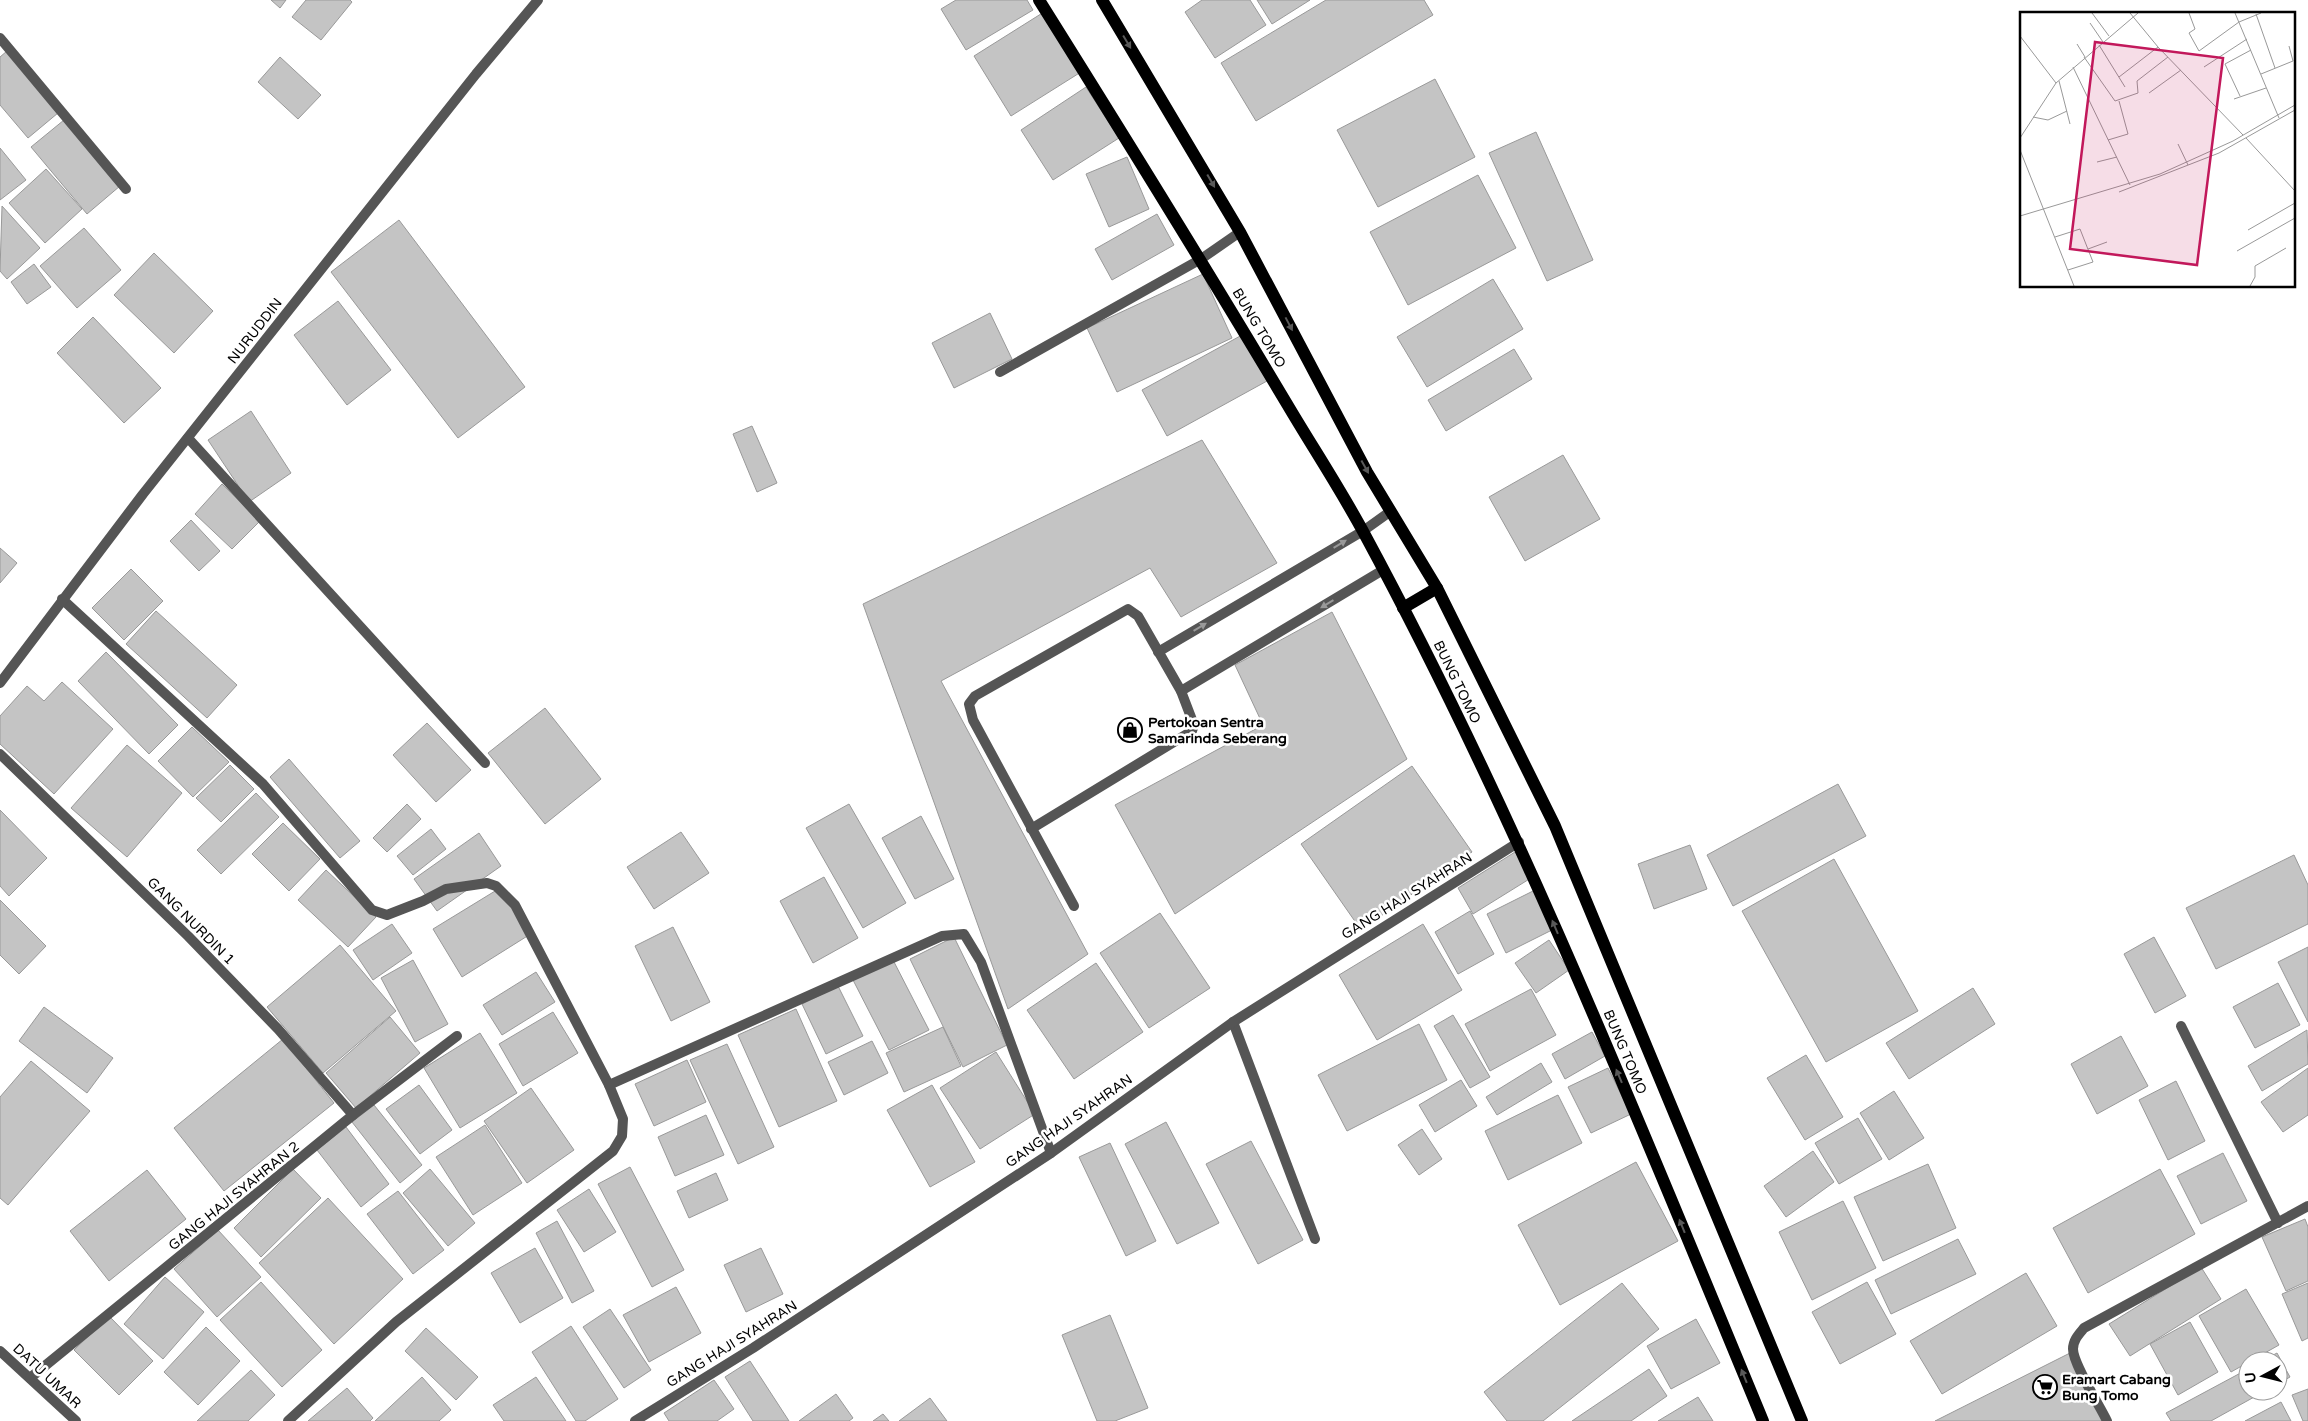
<svg xmlns="http://www.w3.org/2000/svg" width="2308" height="1421" font-family="'Varela Round',sans-serif">
  <style>
    .building { fill: #c4c4c4; stroke: #999 }
    .lines { fill: none; stroke-linecap: round; stroke-linejoin: round }
    .service { stroke: #555; stroke-width: 10 }
    .minor { stroke: #555; stroke-width: 10 }
    .primary { stroke: #000; stroke-width: 12 }
    .oneway { fill: #595959 }
    .oneway2 { fill: #999 }
    .labels { text-anchor: middle; dominant-baseline: central; stroke-width: 5; stroke-linejoin: round; paint-order: stroke }
    .street-label { font-size: 14px; fill: #000; stroke: #fff }
    .poi-label { font-size: 14px; font-weight: bold; fill: #000; stroke: #fff; text-anchor: start }
    .inset-road { fill: none; stroke: #999; stroke-width: 1 }
    .view { fill: #c2185b; fill-opacity: 0.15; stroke: #c2185b; stroke-width: 2.5 }
    .inset-edge { fill: none; stroke: #000; stroke-width: 2.5 }
  </style>
  <rect width="100%" height="100%" fill="#fff"/>
  <g class="building">
    <polygon points="271,0 286,0 280,8"/>
    <polygon points="306,0 350,0 352,2 321,40 292,17"/>
    <polygon points="956,0 1027,0 1033,10 966,50 941,9"/>
    <polygon points="1202,0 1250,0 1266,25 1215,58 1185,12"/>
    <polygon points="1257,0 1310,0 1272,24"/>
    <polygon points="1326,0 1424,0 1433,15 1256,121 1221,63"/>
    <polygon points="1044,12 1081,72 1011,116 974,56"/>
    <polygon points="7,51 58,113 28,138 0,105 0,57"/>
    <polygon points="280,57 321,95 298,119 258,82"/>
    <polygon points="1435,79 1475,157 1378,207 1337,130"/>
    <polygon points="1086,87 1119,138 1053,180 1021,130"/>
    <polygon points="64,120 120,186 87,214 31,147"/>
    <polygon points="1536,132 1593,260 1547,281 1489,153"/>
    <polygon points="0,148 26,180 0,200"/>
    <polygon points="1127,157 1149,209 1109,227 1086,174"/>
    <polygon points="46,169 82,209 45,243 9,203"/>
    <polygon points="1478,175 1516,248 1408,305 1370,232"/>
    <polygon points="2,206 40,248 7,279 0,271"/>
    <polygon points="1157,214 1174,245 1112,280 1095,249"/>
    <polygon points="399,220 525,387 458,438 331,272"/>
    <polygon points="84,228 121,270 77,308 40,266"/>
    <polygon points="154,253 213,311 174,353 114,295"/>
    <polygon points="34,264 51,287 27,304 11,282"/>
    <polygon points="1203,274 1232,338 1117,392 1087,328"/>
    <polygon points="1493,279 1523,329 1427,387 1397,337"/>
    <polygon points="338,301 391,370 347,405 294,335"/>
    <polygon points="990,313 1012,359 954,388 932,343"/>
    <polygon points="93,317 161,388 124,423 57,353"/>
    <polygon points="1242,335 1267,381 1167,436 1142,390"/>
    <polygon points="1514,349 1532,379 1446,431 1428,400"/>
    <polygon points="251,411 291,473 249,502 208,440"/>
    <polygon points="752,426 777,483 757,492 733,434"/>
    <polygon points="1202,440 1277,563 1181,617 1150,568 941,681 1088,954 1008,1009 863,604"/>
    <polygon points="1563,455 1600,519 1525,561 1489,497"/>
    <polygon points="222,484 260,521 232,549 195,514"/>
    <polygon points="191,520 220,551 199,571 170,541"/>
    <polygon points="0,548 17,563 0,583"/>
    <polygon points="131,569 163,601 124,640 92,608"/>
    <polygon points="156,611 237,685 207,718 126,644"/>
    <polygon points="1332,612 1407,759 1175,914 1115,805 1263,725 1235,665"/>
    <polygon points="106,652 178,725 149,754 78,681"/>
    <polygon points="62,682 113,729 54,794 0,744 0,716 27,686 44,701"/>
    <polygon points="545,708 601,779 545,824 488,753"/>
    <polygon points="427,723 471,770 436,802 393,755"/>
    <polygon points="192,727 229,762 193,797 158,761"/>
    <polygon points="127,745 182,793 127,857 71,808"/>
    <polygon points="289,759 360,841 340,858 270,777"/>
    <polygon points="230,765 254,789 221,822 196,798"/>
    <polygon points="1412,766 1472,852 1361,930 1301,844"/>
    <polygon points="1838,784 1866,836 1733,906 1707,855"/>
    <polygon points="256,793 279,817 221,874 197,850"/>
    <polygon points="407,804 421,819 387,852 373,838"/>
    <polygon points="849,804 906,903 863,928 806,828"/>
    <polygon points="0,810 47,858 9,896 0,886"/>
    <polygon points="921,816 954,879 915,899 882,838"/>
    <polygon points="283,823 320,859 289,891 252,854"/>
    <polygon points="431,829 446,849 413,875 397,856"/>
    <polygon points="681,832 709,873 654,909 627,867"/>
    <polygon points="479,833 501,866 437,911 414,879"/>
    <polygon points="1690,845 1707,889 1654,909 1638,864"/>
    <polygon points="1515,852 1531,878 1473,914 1458,888"/>
    <polygon points="2294,855 2308,885 2308,924 2216,969 2186,908"/>
    <polygon points="1834,859 1918,1011 1826,1062 1742,911"/>
    <polygon points="326,870 376,917 348,947 298,900"/>
    <polygon points="824,877 858,938 813,963 780,901"/>
    <polygon points="500,888 529,935 462,977 433,929"/>
    <polygon points="1535,890 1554,929 1506,953 1487,914"/>
    <polygon points="0,900 46,946 19,974 0,955"/>
    <polygon points="1470,911 1494,954 1458,974 1435,932"/>
    <polygon points="1160,913 1210,988 1149,1028 1100,953"/>
    <polygon points="392,924 412,953 373,980 353,950"/>
    <polygon points="1423,924 1462,990 1377,1040 1339,975"/>
    <polygon points="673,927 710,1002 671,1021 635,946"/>
    <polygon points="954,937 1007,1045 963,1067 910,959"/>
    <polygon points="2154,937 2186,996 2155,1013 2124,954"/>
    <polygon points="1549,940 1569,970 1536,993 1515,963"/>
    <polygon points="340,945 396,1011 323,1073 267,1007"/>
    <polygon points="2308,947 2308,1022 2278,962"/>
    <polygon points="413,960 448,1024 415,1042 381,978"/>
    <polygon points="893,960 929,1030 889,1050 853,980"/>
    <polygon points="1096,963 1143,1032 1074,1079 1027,1010"/>
    <polygon points="536,972 555,1002 502,1035 483,1005"/>
    <polygon points="2278,983 2300,1025 2255,1048 2233,1007"/>
    <polygon points="838,986 863,1036 826,1054 802,1004"/>
    <polygon points="1973,988 1995,1024 1909,1079 1886,1043"/>
    <polygon points="1531,989 1556,1035 1490,1071 1465,1024"/>
    <polygon points="44,1007 113,1058 87,1093 19,1041"/>
    <polygon points="796,1009 837,1101 779,1127 738,1035"/>
    <polygon points="553,1012 578,1053 523,1086 499,1044"/>
    <polygon points="1453,1015 1490,1077 1470,1088 1434,1026"/>
    <polygon points="390,1017 420,1053 356,1108 326,1073"/>
    <polygon points="1419,1024 1447,1080 1347,1131 1318,1075"/>
    <polygon points="943,1027 961,1066 904,1092 886,1053"/>
    <polygon points="2307,1030 2308,1064 2262,1091 2248,1066"/>
    <polygon points="1592,1032 1605,1056 1565,1079 1552,1054"/>
    <polygon points="480,1033 517,1093 460,1128 424,1068"/>
    <polygon points="2121,1036 2148,1086 2097,1114 2071,1064"/>
    <polygon points="283,1039 334,1103 224,1191 174,1128"/>
    <polygon points="872,1041 888,1073 844,1095 828,1062"/>
    <polygon points="727,1044 774,1147 738,1164 690,1060"/>
    <polygon points="996,1052 1035,1114 980,1149 940,1088"/>
    <polygon points="1806,1055 1843,1117 1805,1140 1767,1078"/>
    <polygon points="687,1060 706,1102 654,1126 635,1084"/>
    <polygon points="31,1061 90,1111 8,1205 0,1198 0,1097"/>
    <polygon points="1541,1063 1552,1082 1497,1115 1486,1097"/>
    <polygon points="1608,1068 1631,1114 1591,1133 1568,1087"/>
    <polygon points="2308,1068 2308,1115 2283,1132 2261,1102"/>
    <polygon points="1461,1080 1477,1106 1435,1132 1419,1105"/>
    <polygon points="2176,1081 2205,1141 2168,1160 2139,1100"/>
    <polygon points="419,1085 452,1130 420,1154 386,1109"/>
    <polygon points="932,1085 975,1162 930,1187 887,1110"/>
    <polygon points="531,1088 574,1150 527,1183 484,1121"/>
    <polygon points="1894,1091 1924,1138 1889,1160 1860,1113"/>
    <polygon points="1558,1095 1582,1143 1508,1180 1485,1131"/>
    <polygon points="374,1105 422,1165 400,1183 352,1122"/>
    <polygon points="706,1115 724,1155 675,1176 658,1137"/>
    <polygon points="1858,1118 1882,1159 1839,1184 1815,1143"/>
    <polygon points="1166,1122 1219,1223 1177,1244 1125,1144"/>
    <polygon points="485,1125 522,1183 473,1215 436,1157"/>
    <polygon points="346,1127 389,1184 361,1207 317,1150"/>
    <polygon points="1422,1129 1442,1159 1419,1175 1398,1145"/>
    <polygon points="1251,1141 1303,1240 1258,1264 1206,1164"/>
    <polygon points="1110,1143 1156,1241 1126,1256 1079,1157"/>
    <polygon points="1813,1151 1834,1182 1786,1217 1764,1186"/>
    <polygon points="2223,1153 2247,1201 2201,1224 2177,1176"/>
    <polygon points="1636,1162 1678,1241 1560,1305 1518,1225"/>
    <polygon points="1928,1164 1956,1228 1883,1261 1854,1197"/>
    <polygon points="630,1167 684,1270 652,1287 598,1184"/>
    <polygon points="293,1169 321,1198 261,1257 234,1228"/>
    <polygon points="430,1169 475,1223 448,1246 403,1193"/>
    <polygon points="2160,1169 2195,1234 2088,1293 2053,1228"/>
    <polygon points="147,1170 186,1219 109,1281 70,1231"/>
    <polygon points="716,1173 728,1200 689,1218 677,1191"/>
    <polygon points="589,1189 616,1232 584,1252 557,1210"/>
    <polygon points="398,1191 444,1250 413,1274 367,1214"/>
    <polygon points="328,1198 403,1279 334,1344 259,1263"/>
    <polygon points="1843,1201 1876,1268 1812,1300 1779,1232"/>
    <polygon points="2305,1219 2308,1227 2308,1281 2286,1291 2262,1237"/>
    <polygon points="557,1221 594,1291 572,1303 536,1233"/>
    <polygon points="218,1230 261,1277 217,1317 174,1269"/>
    <polygon points="1958,1239 1976,1274 1891,1314 1875,1280"/>
    <polygon points="535,1248 563,1298 520,1323 491,1273"/>
    <polygon points="761,1248 783,1294 746,1312 724,1265"/>
    <polygon points="2201,1267 2221,1299 2130,1356 2109,1324"/>
    <polygon points="2026,1273 2057,1326 1942,1394 1910,1341"/>
    <polygon points="165,1277 204,1312 163,1359 124,1324"/>
    <polygon points="261,1282 322,1350 282,1387 220,1320"/>
    <polygon points="1867,1282 1896,1334 1840,1364 1812,1312"/>
    <polygon points="1622,1283 1659,1329 1543,1421 1507,1421 1484,1392"/>
    <polygon points="2308,1283 2308,1338 2302,1341 2282,1294"/>
    <polygon points="676,1287 701,1333 649,1362 623,1315"/>
    <polygon points="2246,1289 2279,1345 2231,1372 2199,1316"/>
    <polygon points="610,1309 651,1370 624,1388 583,1327"/>
    <polygon points="1110,1315 1148,1408 1115,1421 1097,1421 1062,1335"/>
    <polygon points="109,1316 153,1361 119,1395 74,1350"/>
    <polygon points="1696,1319 1720,1363 1671,1389 1647,1346"/>
    <polygon points="2190,1322 2218,1372 2178,1395 2150,1344"/>
    <polygon points="571,1326 618,1399 585,1421 576,1421 532,1352"/>
    <polygon points="206,1327 240,1361 198,1405 164,1372"/>
    <polygon points="426,1328 478,1377 456,1400 405,1351"/>
    <polygon points="2070,1353 2104,1421 1935,1421"/>
    <polygon points="2277,1353 2290,1377 2278,1384 2278,1361 2262,1361"/>
    <polygon points="750,1361 789,1421 753,1421 725,1377"/>
    <polygon points="1649,1369 1667,1396 1631,1421 1572,1421"/>
    <polygon points="2248,1369 2248,1391 2265,1391 2211,1421 2171,1421 2166,1413"/>
    <polygon points="251,1370 275,1395 248,1421 197,1421"/>
    <polygon points="422,1377 451,1410 439,1421 375,1421"/>
    <polygon points="536,1377 566,1421 504,1421 493,1405"/>
    <polygon points="714,1380 734,1409 717,1421 669,1421 664,1413"/>
    <polygon points="347,1388 373,1418 370,1421 308,1421"/>
    <polygon points="2308,1389 2308,1421 2303,1421 2292,1395"/>
    <polygon points="836,1394 853,1418 849,1421 799,1421"/>
    <polygon points="1698,1397 1713,1421 1658,1421"/>
    <polygon points="930,1398 947,1421 899,1421"/>
    <polygon points="2281,1402 2291,1421 2245,1421"/>
    <polygon points="883,1414 889,1421 873,1421"/>
  </g>
  <g class="lines">
    <g class="service">
      <polyline points="1158,652 1363,531 1391,511"/>
      <polyline points="1181,691 1383,570"/>
      <polyline points="1031,829 1192,731 1194,725 1181,691 1138,616 1128,609 975,696 969,704 973,720 1074,906"/>
    </g>
    <g class="minor">
      <polyline points="0,38 126,189"/>
      <polyline points="1000,372 1201,259 1240,232"/>
      <polyline points="188,438 485,763"/>
      <polyline points="62,599 263,784 372,910 387,915 423,901 446,889 487,883 496,886 515,905 609,1085 623,1119 622,1136 613,1151 396,1322 288,1421"/>
      <polyline points="0,683 143,494 476,74 538,0"/>
      <polyline points="0,754 188,936 278,1029 353,1115"/>
      <polyline points="1233,1022 1315,1239"/>
      <polyline points="2181,1026 2278,1223"/>
      <polyline points="609,1085 942,936 964,934 981,962 1051,1153"/>
      <polyline points="0,1351 76,1421"/>
      <polyline points="30,1378 353,1115 457,1036"/>
      <polyline points="635,1421 753,1348 1051,1153 1233,1022 1519,842"/>
      <path d="M2107,1421C2100,1406 2073,1364 2073,1349C2073,1340 2079,1334 2084,1328L2308,1206"/>
    </g>
    <g class="primary">
      <path d="M1039,0C1123,134 1206,268 1287,404C1313,448 1341,490 1365,535C1519,820 1639,1122 1763,1421"/>
      <polyline points="1102,0 1240,232 1367,472 1437,588 1555,826 1802,1421"/>
      <polyline points="1403,608 1437,588"/>
    </g>
  </g>
  <defs><path id="oneway-solid" d="M-6-.8H1V-3.2L6.5 0L1 3.2V.8H-6Z" transform="scale(1.25)"/></defs>
  <g class="oneway">
    <use href="#oneway-solid" transform="translate(1127 42) rotate(59)"/>
    <use href="#oneway-solid" transform="translate(1211 181) rotate(60)"/>
    <use href="#oneway-solid" transform="translate(1289 324) rotate(62)"/>
    <use href="#oneway-solid" transform="translate(1365 467) rotate(61)"/>
    <use href="#oneway-solid" transform="translate(1555 927) rotate(-113)"/>
    <use href="#oneway-solid" transform="translate(1619 1076) rotate(-113)"/>
    <use href="#oneway-solid" transform="translate(1682 1226) rotate(-112)"/>
    <use href="#oneway-solid" transform="translate(1744 1376) rotate(-112)"/>
  </g>
  <g class="oneway2">
    <use href="#oneway-solid" transform="translate(1340 544) rotate(-31)"/>
    <use href="#oneway-solid" transform="translate(1327 604) rotate(149)"/>
    <use href="#oneway-solid" transform="translate(1200 627) rotate(-31)"/>
  </g>
  <defs>
    <symbol id="shop-ring" viewBox="-11 -11 22 22"><circle r="9.5" fill="#fff" stroke="#000" stroke-width="1.5"/><path d="M-5-2.5h2.3a2.7 3.5 0 0 1 5.4 0H5L5.5 6h-11ZM-1.5-2.5h3a1.5 2.3 0 0 0-3 0Z" fill="#000"/></symbol>
    <symbol id="supermarket-ring" viewBox="-11 -11 22 22"><circle r="9.5" fill="#fff" stroke="#000" stroke-width="1.5"/><path d="M-6-5.5h2.5l.6 2H6L4.5 2H-2.5L-4.4-4H-6ZM-1.5 3.2a1.3 1.3 0 1 0 .1 0ZM3 3.2a1.3 1.3 0 1 0 .1 0Z" fill="#000"/></symbol>
  </defs>
  <g fill-rule="evenodd">
    <use href="#shop-ring" x="1116" y="716" width="28" height="28"/>
    <use href="#supermarket-ring" x="2031" y="1373" width="28" height="28"/>
  </g>
  <g class="labels">
    <g class="street-label">
      <text transform="translate(1259 328) rotate(59)">BUNG TOMO</text>
      <text transform="translate(255 331) rotate(-52)">NURUDDIN</text>
      <text transform="translate(1457 682) rotate(64)">BUNG TOMO</text>
      <text transform="translate(1407 896) rotate(-32)">GANG HAJI SYAHRAN</text>
      <text transform="translate(191 921) rotate(45)">GANG NURDIN 1</text>
      <text transform="translate(1625 1052) rotate(67)">BUNG TOMO</text>
      <text transform="translate(1069 1121) rotate(-35)">GANG HAJI SYAHRAN</text>
      <text transform="translate(234 1196) rotate(-39)">GANG HAJI SYAHRAN 2</text>
      <text transform="translate(732 1344) rotate(-32)">GANG HAJI SYAHRAN</text>
      <text transform="translate(47 1376) rotate(43)">DATU UMAR</text>
    </g>
    <g class="poi-label">
      <text x="1148" y="722">Pertokoan Sentra<tspan x="1148" dy="16">Samarinda Seberang</tspan></text>
      <text x="2062" y="1379">Eramart Cabang<tspan x="2062" dy="16">Bung Tomo</tspan></text>
    </g>
  </g>
  <g transform="translate(2020 12)">
    <rect width="275" height="275" fill="#fff"/>
    <path class="inset-road" d="M72,1L89,24M110,1L138,35L223,123M169,1L175,17L169,21L179,39L219,10L241,1M215,1L259,106M236,2L255,56M70,11L83,30M0,24L36,71M57,32L65,45M79,33L105,75M64,45L95,89L118,81L117,69L148,45M53,55L110,173M184,55L227,27M241,62L273,49L269,34M99,65L138,35M39,69L50,112M129,81L161,58M220,84L205,52L231,38M214,87L246,76M13,105L28,108L47,99M0,126L36,71L118,1M226,126L275,179M88,128L108,122L99,89M158,132L168,153M0,138L54,274M77,150L97,145M99,180L199,141L275,98M0,204L140,162L213,129L275,93M228,218L275,191M35,225L60,217L73,250L48,258M68,237L87,230M217,239L275,206M230,274L235,265V254L266,236"/>
    <path class="view" d="M75,30L203,46L177,253L50,237Z"/>
    <rect width="275" height="275" class="inset-edge"/>
  </g>
  <g transform="translate(2263 1376) rotate(263)"><circle r="24" fill="#ffffff" stroke="#999999"/>
  <path d="M0-4L9 19L0 12L-9 19Z" fill="#000000"/>
  <text y="-8" font-size="14" font-weight="bold" text-anchor="middle" fill="#000000">U</text>
  </g>
</svg>
